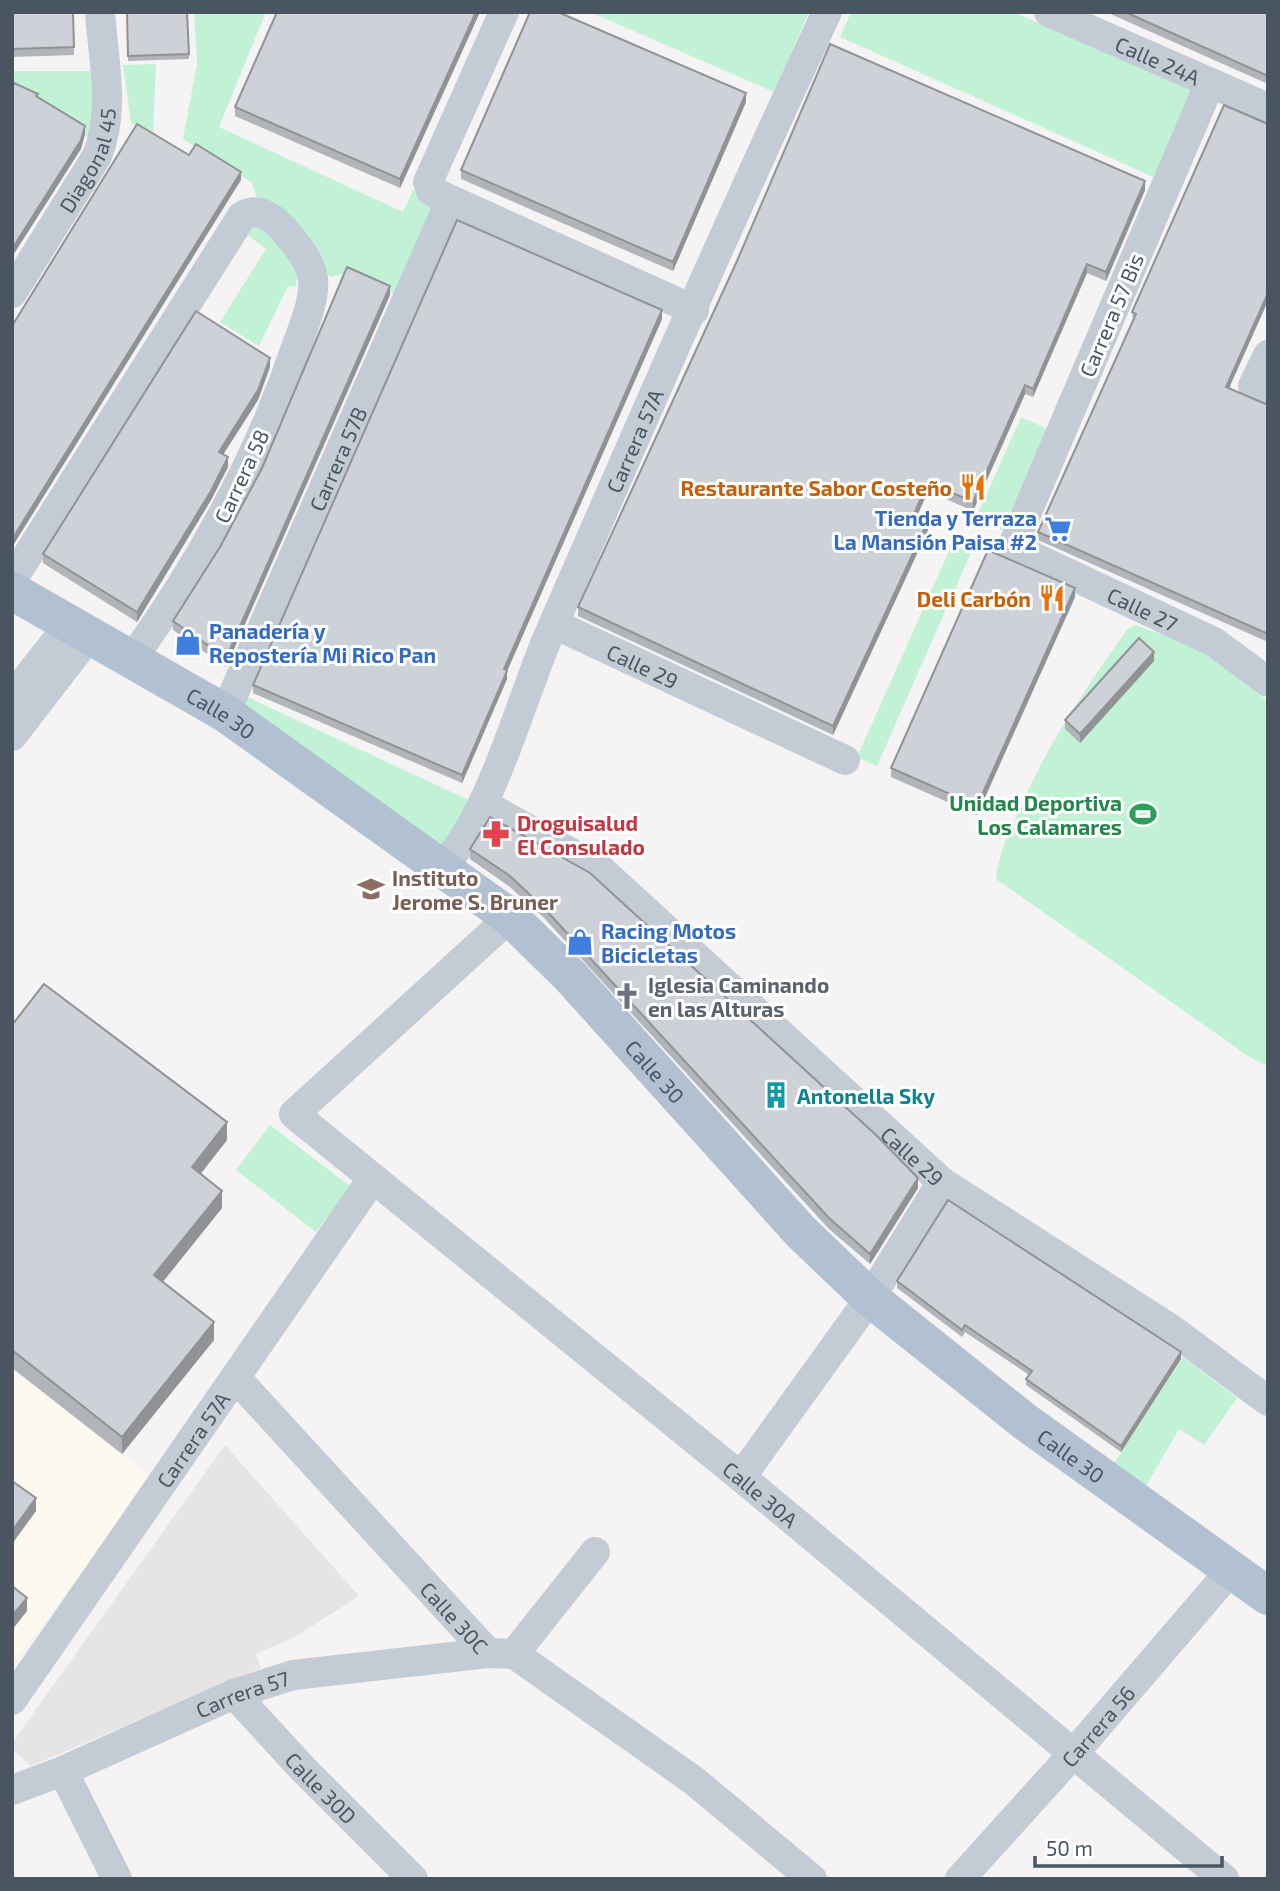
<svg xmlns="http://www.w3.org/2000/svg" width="1280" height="1891" font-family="'Exo 2',sans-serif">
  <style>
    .commercial { fill: #fdf9ee }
    .education { fill: #e6e4e5 }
    .green { fill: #c1f2d6 }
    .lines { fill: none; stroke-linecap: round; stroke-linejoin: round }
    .minor { stroke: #c3ccd4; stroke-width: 30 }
    .major { stroke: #b2c1d1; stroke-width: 38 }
    .wall { fill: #b1b4b9 }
    .shaded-wall { fill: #909296 }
    .building { fill: #ced1d7; stroke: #909296; stroke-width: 2 }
    .labels { text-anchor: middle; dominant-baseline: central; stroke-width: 6; stroke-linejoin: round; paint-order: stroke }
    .street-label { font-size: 21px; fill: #495561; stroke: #fff }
    .food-label { font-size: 21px; font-weight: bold; fill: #c56008; stroke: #fff; text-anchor: end }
    .shop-label { font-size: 21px; font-weight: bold; fill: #366cbe; stroke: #fff; text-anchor: start }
    .leisure-label { font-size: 21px; font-weight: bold; fill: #27864d; stroke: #fff; text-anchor: end }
    .health-label { font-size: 21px; font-weight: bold; fill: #be3a42; stroke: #fff; text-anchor: start }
    .education-label { font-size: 21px; font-weight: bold; fill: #785e54; stroke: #fff; text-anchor: start }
    .worship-label { font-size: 21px; font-weight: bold; fill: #5b616d; stroke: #fff; text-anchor: start }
    .culture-label { font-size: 21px; font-weight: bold; fill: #0d838f; stroke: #fff; text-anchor: start }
  </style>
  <rect width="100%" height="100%" fill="#f5f3f3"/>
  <polygon class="commercial" points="12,1368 153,1478 12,1665"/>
  <polygon class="education" points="225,1445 359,1596 295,1637 256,1654 261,1668 31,1766 12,1749 12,1743"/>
  <g class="green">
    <polygon points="194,12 266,12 219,127 403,212 413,190 439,204 398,295 348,273 330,277 257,199 252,183 183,139 197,64"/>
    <polygon points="590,12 809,12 774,92"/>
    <polygon points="851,12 1014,12 1196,93 1158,179 840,37"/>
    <polygon points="156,64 153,135 131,123 123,65"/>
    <polygon points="12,71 96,71 95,141 12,90"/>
    <polygon points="261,222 300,269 295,287 288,286 259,346 220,322 266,249 242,231"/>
    <polygon points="1021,417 1048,429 1002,530 976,518"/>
    <polygon points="954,540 973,548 877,766 857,757"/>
    <path d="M1135,625L1195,646L1268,701V1066L1251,1058L996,879C998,855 1008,835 1018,813C1046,747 1084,690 1126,631Z"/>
    <polygon points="245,696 473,802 443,853 240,708"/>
    <polygon points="270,1125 351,1187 316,1232 236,1170"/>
    <polygon points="1183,1357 1237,1398 1204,1445 1179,1429 1146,1486 1114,1463"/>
  </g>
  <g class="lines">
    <g class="minor">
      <polyline points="504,12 428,182 431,191 694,310"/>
      <path id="s1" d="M1049,12L1268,108"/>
      <path id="s2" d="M1210,83L1012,547L1214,642L1268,682"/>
      <path id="s3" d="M12,293L97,156C116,108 103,61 100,12"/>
      <polyline points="1268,355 1253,386 1268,393"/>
      <path d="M12,580L242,216C258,207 272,217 283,229C295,242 311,261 313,279C315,300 304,325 297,345C259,458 201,563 132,659"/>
      <path id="s4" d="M554,624L845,760"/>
      <polyline points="12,697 69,625"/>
      <path id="s5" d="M225,713L450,202"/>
      <polyline points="12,736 89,636"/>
      <path id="s6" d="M483,804L600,869L942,1182L1171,1329L1268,1401"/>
      <path id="s7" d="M442,867C491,815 519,705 548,637C639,428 730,219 827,12"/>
      <path id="s8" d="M510,917L294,1114L741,1477L1224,1879"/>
      <path id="s9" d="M236,1378L488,1653"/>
      <polyline points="741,1477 870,1298 942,1182"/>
      <polyline points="514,1654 595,1552"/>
      <path id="s10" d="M234,1694L303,1769L413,1879"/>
      <path id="s11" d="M12,1700L373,1178"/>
      <polyline points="63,1771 117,1879"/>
      <path id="s12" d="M12,1790L63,1771L234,1694L293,1675L488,1653L514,1654L693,1780L812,1879"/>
      <path id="s13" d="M960,1879L1074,1753L1232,1569"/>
    </g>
    <path class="major" id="s14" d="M12,591L225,713L510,917L571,977L801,1232L870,1298L1024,1421L1268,1596"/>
  </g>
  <g class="wall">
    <polygon points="12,12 73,12 74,55 12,57"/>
    <polygon points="127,12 187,12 189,59 128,61"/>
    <polygon points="277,12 480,12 400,188 235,116 235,107"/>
    <polygon points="1106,12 1268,12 1268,84"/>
    <polygon points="746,102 673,271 461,179 461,170"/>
    <polygon points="1224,105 1229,388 1268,405 1268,642 1038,540 1038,532 1133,321 1132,312"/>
    <polygon points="1145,190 1106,281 1087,273 1033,397 1025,394 973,511 928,491 917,516 928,530 833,735 578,616 578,607"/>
    <polygon points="390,295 226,667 173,630 173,621"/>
    <polygon points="662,319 507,671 507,679 462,783 253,693 253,685"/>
    <polygon points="270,367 258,400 223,454 228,467 211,500 137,622 43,563 43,554"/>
    <polygon points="1075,597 977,815 891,777 891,768"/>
    <polygon points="1154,661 1080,743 1065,729 1065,720"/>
    <polygon points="490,817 918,1188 870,1264 829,1229 544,918 510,887 470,859 470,849"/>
    <polygon points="12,1025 227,1140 200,1174 222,1208 162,1282 214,1340 122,1454 12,1368"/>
    <polygon points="897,1281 1181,1359 1121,1452 1026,1385 1026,1379 1029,1375 965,1332 962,1337 897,1288"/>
  </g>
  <g class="shaded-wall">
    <polygon points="476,12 480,12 400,188 400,179"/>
    <polygon points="746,93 746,102 673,271 673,262"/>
    <polygon points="85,126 85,135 81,149 12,257 12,249"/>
    <polygon points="241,172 241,180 14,544 14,536"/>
    <polygon points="1145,181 1145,190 1106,281 1106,272"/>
    <polygon points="1087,264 1087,273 1033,397 1033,389"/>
    <polygon points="390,286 390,295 226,667 226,658"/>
    <polygon points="1268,293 1268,301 1226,395 1226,387"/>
    <polygon points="662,310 662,319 504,678 504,669"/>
    <polygon points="270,358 270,367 258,400 219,461 219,452"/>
    <polygon points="1025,385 1025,394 973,511 973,502"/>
    <polygon points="228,457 228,467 211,500 137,622 137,612"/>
    <polygon points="928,482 928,491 914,523 914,514"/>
    <polygon points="928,521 928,530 833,735 833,726"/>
    <polygon points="1075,588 1075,597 977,815 977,806"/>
    <polygon points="1154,652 1154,661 1080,743 1080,734"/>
    <polygon points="507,671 507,679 462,783 462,775"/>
    <polygon points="227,1122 227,1140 192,1185 192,1167"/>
    <polygon points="918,1178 918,1188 870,1264 870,1254"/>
    <polygon points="222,1191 222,1208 154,1293 154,1275"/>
    <polygon points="214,1322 214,1340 122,1454 122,1437"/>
    <polygon points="1181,1352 1181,1359 1121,1452 1121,1446"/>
    <polygon points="36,1498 36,1511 12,1544 12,1531"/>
    <polygon points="27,1598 27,1611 12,1630 12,1616"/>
  </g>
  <g class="building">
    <polygon points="12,12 73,12 74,47 12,49"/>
    <polygon points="127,12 187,12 189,54 128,56"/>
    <polygon points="277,12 476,12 400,179 235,107"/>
    <polygon points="530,12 558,12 746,93 673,262 461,170"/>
    <polygon points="1125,12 1268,12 1268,76"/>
    <polygon points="830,44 1145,181 1106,272 1087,264 1033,389 1025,385 973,502 928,482 914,514 928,521 833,726 578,607 737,261"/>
    <polygon points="12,82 38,94 36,96 85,126 81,140 12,249"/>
    <polygon points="1224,105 1268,124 1268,293 1226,387 1268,405 1268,634 1038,532 1136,314 1132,312"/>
    <polygon points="137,124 189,155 196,144 241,172 14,536 12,535 12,326"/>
    <polygon points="457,220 662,310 504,669 507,671 462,775 253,685"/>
    <polygon points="347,267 390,286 226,658 173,621 220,547 262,468"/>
    <polygon points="196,311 270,358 258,390 219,452 228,457 211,491 137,612 43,554"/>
    <polygon points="988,550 1075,588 977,806 891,768"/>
    <polygon points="1139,638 1154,652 1080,734 1065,720"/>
    <polygon points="490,817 590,873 876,1135 918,1178 870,1254 829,1218 544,908 510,876 470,849"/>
    <polygon points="44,984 227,1122 192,1167 222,1191 154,1275 214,1322 122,1437 12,1350 12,1025"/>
    <polygon points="948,1200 1181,1352 1121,1446 1026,1379 1032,1371 965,1325 962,1330 897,1281"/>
    <polygon points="12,1481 36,1498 12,1531"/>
    <polygon points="12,1586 27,1598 12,1616"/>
  </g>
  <defs>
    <symbol id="restaurant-bare" viewBox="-9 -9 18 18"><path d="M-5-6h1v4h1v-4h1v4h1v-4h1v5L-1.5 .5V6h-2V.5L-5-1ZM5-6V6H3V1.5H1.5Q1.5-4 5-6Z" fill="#e8710a" stroke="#fff" stroke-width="2.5" paint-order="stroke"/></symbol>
    <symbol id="supermarket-bare" viewBox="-9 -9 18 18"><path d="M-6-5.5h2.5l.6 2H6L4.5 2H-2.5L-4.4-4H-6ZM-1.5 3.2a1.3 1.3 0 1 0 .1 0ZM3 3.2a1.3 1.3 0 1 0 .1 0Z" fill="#3f7fe0" stroke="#fff" stroke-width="2.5" paint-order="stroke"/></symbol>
    <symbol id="shop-bare" viewBox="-9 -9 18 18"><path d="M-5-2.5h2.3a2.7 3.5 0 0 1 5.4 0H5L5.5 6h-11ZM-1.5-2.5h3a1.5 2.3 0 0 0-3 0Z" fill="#3f7fe0" stroke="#fff" stroke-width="2.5" paint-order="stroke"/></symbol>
    <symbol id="stadium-bare" viewBox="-9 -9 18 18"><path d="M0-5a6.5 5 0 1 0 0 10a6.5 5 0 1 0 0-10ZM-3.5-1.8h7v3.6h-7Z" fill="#2e9e5b" stroke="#fff" stroke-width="2.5" paint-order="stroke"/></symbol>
    <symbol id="pharmacy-bare" viewBox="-9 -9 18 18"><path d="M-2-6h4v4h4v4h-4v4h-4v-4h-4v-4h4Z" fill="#e0444e" stroke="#fff" stroke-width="2.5" paint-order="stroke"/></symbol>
    <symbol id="school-bare" viewBox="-9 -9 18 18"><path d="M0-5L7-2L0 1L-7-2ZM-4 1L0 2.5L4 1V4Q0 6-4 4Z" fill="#8d6e63" stroke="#fff" stroke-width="2.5" paint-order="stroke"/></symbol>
    <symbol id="church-bare" viewBox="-9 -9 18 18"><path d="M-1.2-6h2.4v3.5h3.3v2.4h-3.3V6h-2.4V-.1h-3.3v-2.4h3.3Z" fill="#6b7280" stroke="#fff" stroke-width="2.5" paint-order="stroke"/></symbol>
    <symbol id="building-bare" viewBox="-9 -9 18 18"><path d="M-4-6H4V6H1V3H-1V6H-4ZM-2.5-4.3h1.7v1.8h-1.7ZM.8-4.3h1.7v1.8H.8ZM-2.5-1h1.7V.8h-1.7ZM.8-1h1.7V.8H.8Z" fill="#0f9aa8" stroke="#fff" stroke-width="2.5" paint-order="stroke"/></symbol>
  </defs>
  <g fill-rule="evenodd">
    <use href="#restaurant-bare" x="954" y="468" width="38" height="38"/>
    <use href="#supermarket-bare" x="1039" y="510" width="38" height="38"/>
    <use href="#restaurant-bare" x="1033" y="579" width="38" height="38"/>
    <use href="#shop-bare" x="169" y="623" width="38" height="38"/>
    <use href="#stadium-bare" x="1124" y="795" width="38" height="38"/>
    <use href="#pharmacy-bare" x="477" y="815" width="38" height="38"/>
    <use href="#school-bare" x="352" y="870" width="38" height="38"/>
    <use href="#shop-bare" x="561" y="923" width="38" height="38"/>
    <use href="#church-bare" x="608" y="977" width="38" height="38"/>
    <use href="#building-bare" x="757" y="1076" width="38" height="38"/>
  </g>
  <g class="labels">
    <g class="street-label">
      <text stroke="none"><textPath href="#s1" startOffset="119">Calle 24A</textPath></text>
      <text stroke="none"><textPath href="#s3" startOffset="154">Diagonal 45</textPath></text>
      <text transform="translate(1111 315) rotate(-67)">Carrera 57 Bis</text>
      <text stroke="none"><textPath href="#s7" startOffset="469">Carrera 57A</textPath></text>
      <text stroke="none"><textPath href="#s5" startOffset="278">Carrera 57B</textPath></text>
      <text transform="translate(241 476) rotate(-65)">Carrera 58</text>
      <text stroke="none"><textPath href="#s2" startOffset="649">Calle 27</textPath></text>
      <text stroke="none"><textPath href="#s4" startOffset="98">Calle 29</textPath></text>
      <text stroke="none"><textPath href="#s14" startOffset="242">Calle 30</textPath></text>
      <text stroke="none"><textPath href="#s14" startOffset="808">Calle 30</textPath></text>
      <text stroke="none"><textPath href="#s6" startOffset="558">Calle 29</textPath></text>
      <text stroke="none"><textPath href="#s11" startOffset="317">Carrera 57A</textPath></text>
      <text stroke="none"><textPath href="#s14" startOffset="1376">Calle 30</textPath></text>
      <text stroke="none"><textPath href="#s8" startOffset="894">Calle 30A</textPath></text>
      <text stroke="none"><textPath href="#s9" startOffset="324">Calle 30C</textPath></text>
      <text stroke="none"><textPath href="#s12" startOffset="250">Carrera 57</textPath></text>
      <text stroke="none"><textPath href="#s13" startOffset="206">Carrera 56</textPath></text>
      <text stroke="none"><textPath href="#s10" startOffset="128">Calle 30D</textPath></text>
    </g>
    <g class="food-label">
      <text x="952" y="487">Restaurante Sabor Costeño</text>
      <text x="1031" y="598">Deli Carbón</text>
    </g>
    <g class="shop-label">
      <text x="1037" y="517" text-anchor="end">Tienda y Terraza<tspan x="1037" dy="24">La Mansión Paisa #2</tspan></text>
      <text x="209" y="630">Panadería y<tspan x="209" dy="24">Repostería Mi Rico Pan</tspan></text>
      <text x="601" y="930">Racing Motos<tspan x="601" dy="24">Bicicletas</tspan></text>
    </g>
    <g class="leisure-label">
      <text x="1122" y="802">Unidad Deportiva<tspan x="1122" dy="24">Los Calamares</tspan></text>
    </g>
    <g class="health-label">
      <text x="517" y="822">Droguisalud<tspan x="517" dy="24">El Consulado</tspan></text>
    </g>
    <g class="education-label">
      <text x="392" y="877">Instituto<tspan x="392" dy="24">Jerome S. Bruner</tspan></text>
    </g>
    <g class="worship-label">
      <text x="648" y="984">Iglesia Caminando<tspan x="648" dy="24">en las Alturas</tspan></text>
    </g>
    <g class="culture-label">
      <text x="797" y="1095">Antonella Sky</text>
    </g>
  </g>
  <rect width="1280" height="1891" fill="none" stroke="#495561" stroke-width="28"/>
  <path d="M1035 1856v10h187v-10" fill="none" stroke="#495561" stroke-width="3.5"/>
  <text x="1046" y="1856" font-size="21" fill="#495561" stroke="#ffffff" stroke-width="5" paint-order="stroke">50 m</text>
</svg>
